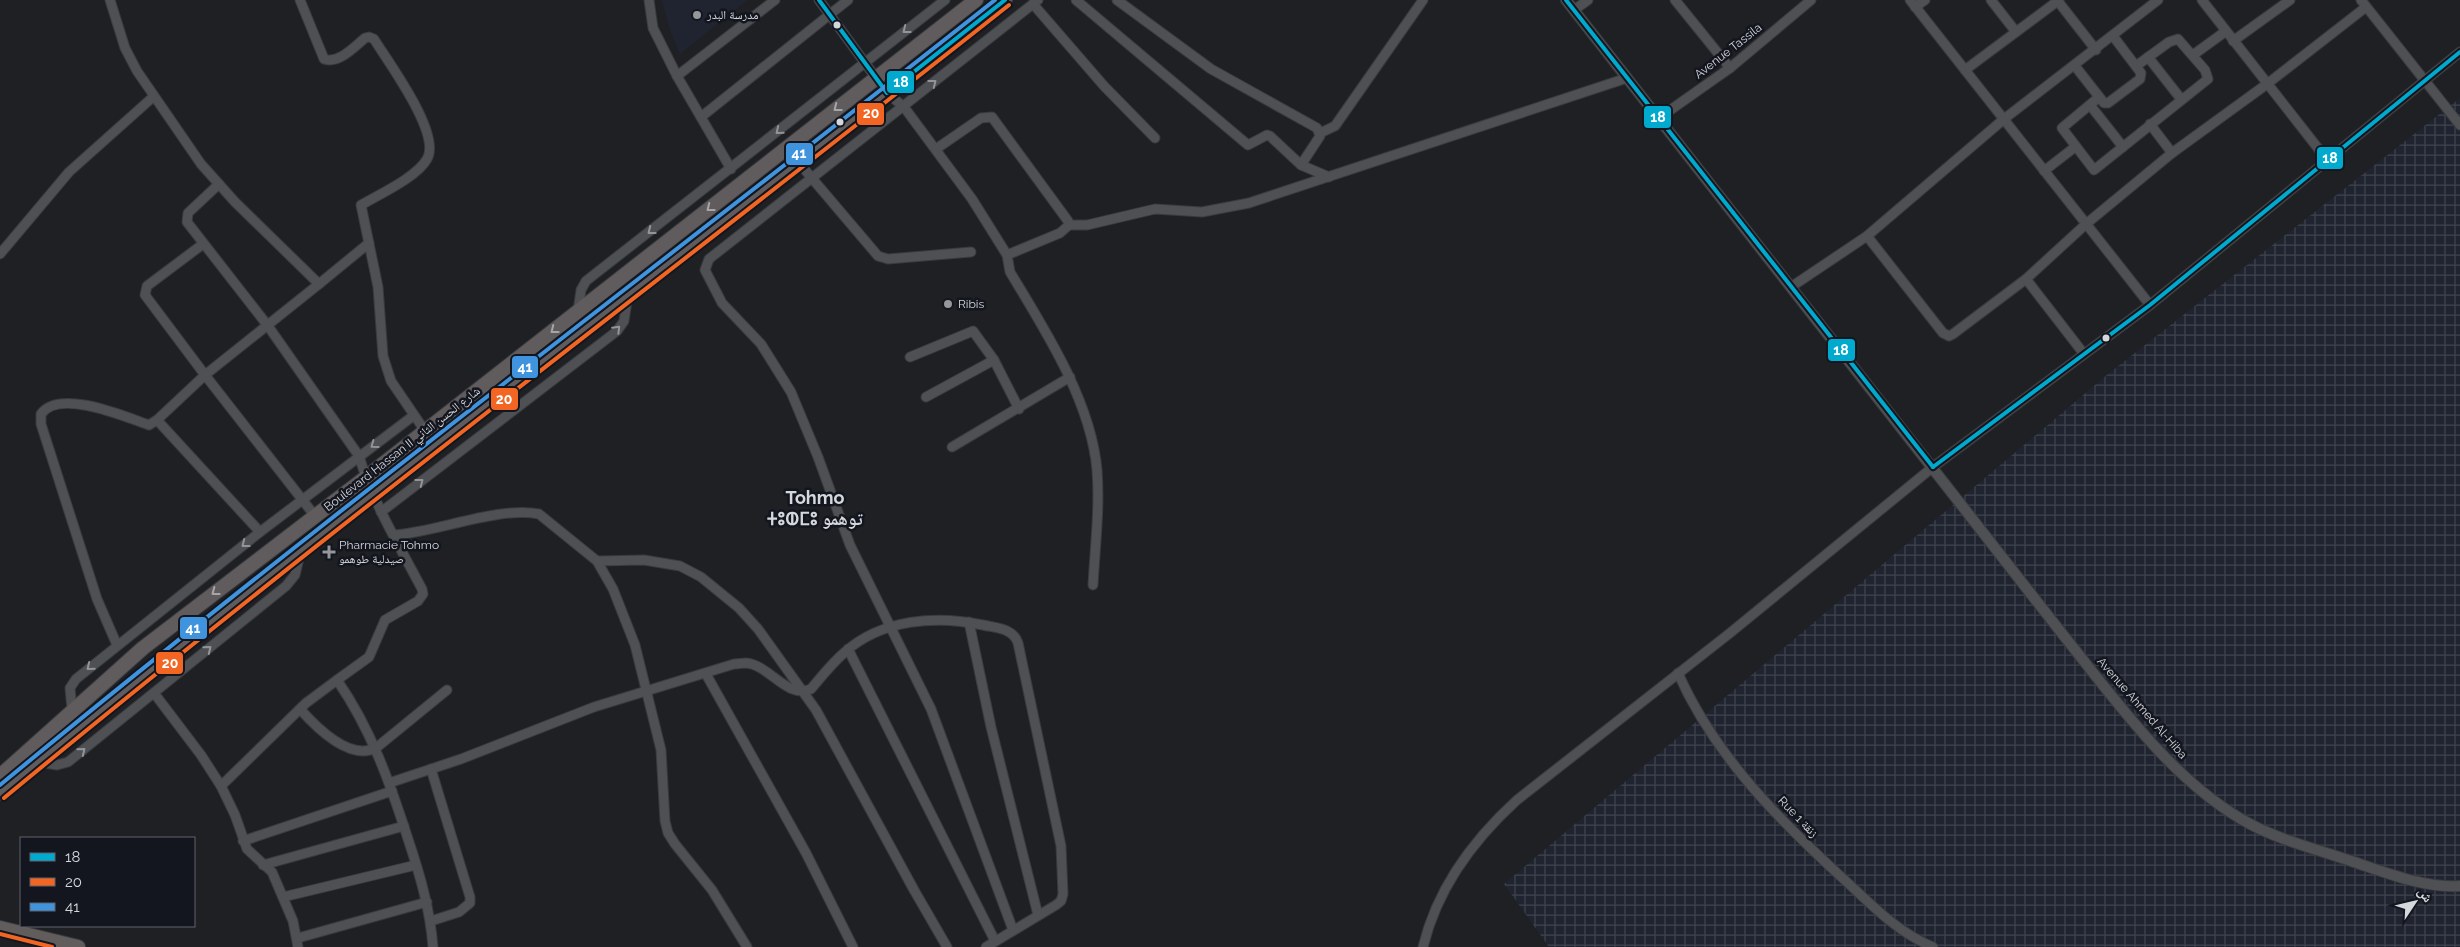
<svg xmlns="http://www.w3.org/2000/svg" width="2460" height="947" font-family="Raleway,'Noto Naskh Arabic','Noto Sans Tifinagh',sans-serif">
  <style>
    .built { fill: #1f2430 }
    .industrial { fill: url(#industrial-grid) }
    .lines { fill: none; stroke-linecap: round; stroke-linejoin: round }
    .minor-casing { stroke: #3a3b3e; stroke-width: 11 }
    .tertiary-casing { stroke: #3a3b3e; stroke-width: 12 }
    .primary-casing { stroke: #3a3b3e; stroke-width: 16 }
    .trunk-casing { stroke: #3a3b3e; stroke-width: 16 }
    .minor { stroke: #4e5053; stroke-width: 9 }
    .tertiary { stroke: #4e5053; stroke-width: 10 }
    .primary { stroke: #605c5d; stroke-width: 14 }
    .trunk { stroke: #625d5d; stroke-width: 14 }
    .bus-1-casing { stroke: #13161e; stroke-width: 8 }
    .bus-2-casing { stroke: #13161e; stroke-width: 8 }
    .bus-3-casing { stroke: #13161e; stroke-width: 8 }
    .bus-1 { stroke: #00a9ce; stroke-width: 4 }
    .bus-2 { stroke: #f26522; stroke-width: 4 }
    .bus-3 { stroke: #4094de; stroke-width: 4 }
    .oneway { stroke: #919498 }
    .oneway2 { stroke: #a6a6a9 }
    .poi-dot { fill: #95979c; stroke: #13161e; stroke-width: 2 }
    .bus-dot { fill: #d4d7dc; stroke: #13161e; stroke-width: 2 }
    .labels { text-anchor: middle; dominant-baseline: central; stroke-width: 5; stroke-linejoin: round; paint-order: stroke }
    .poi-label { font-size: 12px; fill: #d4d7dc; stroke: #13161e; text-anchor: start }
    .street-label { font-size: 12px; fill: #d4d7dc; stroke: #13161e }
    .district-label { font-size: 18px; font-weight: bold; fill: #d4d7dc; stroke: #13161e }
    .line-badge { stroke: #13161e; stroke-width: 2 }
    .badge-label { font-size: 14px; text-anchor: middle; font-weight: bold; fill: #fff }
  </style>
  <defs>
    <pattern id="industrial-grid" width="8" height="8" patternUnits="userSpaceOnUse" patternTransform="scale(1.25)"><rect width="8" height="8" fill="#1f2430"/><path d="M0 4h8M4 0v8" fill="none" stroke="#3f434d"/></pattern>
  </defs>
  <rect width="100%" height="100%" fill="#1f2024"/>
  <polygon class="built" points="662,0 747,0 680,54 670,30"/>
  <polygon class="industrial" points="2460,98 2460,947 1549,947 1504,884 2108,374"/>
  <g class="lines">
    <defs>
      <g id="minor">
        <polyline points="110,0 125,48 137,71 201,164 235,202 319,284 205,375 157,420 260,532"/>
        <path d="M300,0L324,59C339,64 354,47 365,38L369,37L374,39C388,62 442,134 427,159C417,177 380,194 361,205L378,287L383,356L391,381L425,431"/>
        <polyline points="649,0 653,28 677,76 731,169"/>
        <path d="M819,0L887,93L904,107L972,199L1007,255L1010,272C1045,330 1091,401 1097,470C1100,508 1095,547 1093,585"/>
        <polyline points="1076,0 1248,145 1267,135 1270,136 1301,165 1329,177"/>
        <polyline points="1117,0 1211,69 1317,128 1320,136 1301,165"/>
        <polyline points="1675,0 1730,68"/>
        <polyline points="1910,0 2150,305"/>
        <polyline points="1991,0 2016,32"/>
        <polyline points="2057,0 2096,50"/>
        <polyline points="2202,0 2328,161"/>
        <polyline points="2361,0 2460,125"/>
        <polyline points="1033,4 1104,86 1155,138"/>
        <polyline points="1915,7 1925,0"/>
        <polyline points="1574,10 1588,0"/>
        <polyline points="2233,41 2290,0"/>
        <polyline points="2193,55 2226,31"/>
        <polyline points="2148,57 2181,99"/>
        <polyline points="2075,66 2104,103 2108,103 2140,79 2141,73 2113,36"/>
        <polyline points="1965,70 2059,0"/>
        <polyline points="677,76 775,0"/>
        <polyline points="2098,98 2062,128 2094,170 2208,79 2205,70 2178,39 2169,42 2136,66"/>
        <polyline points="2090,105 2123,147"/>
        <polyline points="701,117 848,0"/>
        <polyline points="1659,118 1730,68 1811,0"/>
        <polyline points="2150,124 2172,153"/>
        <polyline points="1320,133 1335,126 1423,0"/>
        <polyline points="936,149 981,118 992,117 1068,221 1069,225 1060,233 1007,255"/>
        <polyline points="799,163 878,256 888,259 971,252"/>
        <polyline points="2044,171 2075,147"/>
        <path d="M219,184L188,213L187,222L268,326L359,456C373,503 399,545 422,589L423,594L418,601L385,620L369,657L337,680C371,729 390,783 408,839C420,875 430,909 433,947"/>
        <polyline points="1069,225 1087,225 1155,209 1202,212 1249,203 1627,78"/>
        <polyline points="1867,236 1943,333 1949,336 1953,334 2026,279 2086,224 2172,153 2267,84 2366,7"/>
        <polyline points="203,244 147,286 145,295 205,375 315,516"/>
        <polyline points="0,254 69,172 153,97"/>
        <polyline points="2026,279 2084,354"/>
        <polyline points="319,284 369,243"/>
        <polyline points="1791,287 1867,236 2004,119 2158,0"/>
        <polyline points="578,311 581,290 586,281 945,0"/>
        <polyline points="910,357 973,331 994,360 1019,409"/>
        <polyline points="926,397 994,360"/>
        <polyline points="952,447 1070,377"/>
        <polyline points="381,512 617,331 624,321 628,294"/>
        <path d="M394,535C437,532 499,506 539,514L597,561L613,589L635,645L661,750L665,821L668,833L675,844L712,890L747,947"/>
        <polyline points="597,561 644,560 680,566 701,577 739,608 758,629 816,710 914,890 947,947"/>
        <polyline points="969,622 991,727 1038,915"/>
        <path d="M117,645L97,599L41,424V414C59,388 126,417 149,425L157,420"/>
        <polyline points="848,649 995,941"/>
        <path d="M1678,673C1715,757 1782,823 1849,884C1875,908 1899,933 1933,947"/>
        <polyline points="706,674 806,853 853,947"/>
        <polyline points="154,693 201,755 221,786 235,815 247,849 272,872 293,921 298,947"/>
        <path d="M300,709C316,727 349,761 376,748L447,690"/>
        <polyline points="72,710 70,688 76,679 260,532 413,416"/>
        <polyline points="38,762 57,765 68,762 286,586 295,575 301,550"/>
        <path d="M389,783L461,759L594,707L734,664C738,664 742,663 746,663C770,665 786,699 811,689C822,676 832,663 845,652C882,619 936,615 983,625C996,628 1013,628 1018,643L1061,846L1063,894L1061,901L1056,905L986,947"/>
        <polyline points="221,786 306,703 337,680"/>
        <polyline points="243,841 392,791"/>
        <polyline points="263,865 404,826"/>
        <polyline points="283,897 416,865"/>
        <polyline points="431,921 459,912 470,903 470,897 431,769"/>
        <polyline points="1013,930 931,709 850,545 818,457 791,392 761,344 722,303 705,270 709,259 1038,0"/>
        <polyline points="298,938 427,902"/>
        <path d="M1423,947C1437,889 1473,840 1517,800L1730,633L1933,467L2150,305L2460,52"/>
      </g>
      <path id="tertiary" d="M1566,0L2060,631C2114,698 2173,783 2250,824C2282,841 2320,850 2354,862C2387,873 2424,888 2460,886"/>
      <g id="primary">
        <polyline points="0,776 143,648 365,478 976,0"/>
        <polyline points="0,793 150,669 372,493 799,163 1005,0"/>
      </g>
      <polyline id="trunk" points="0,928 78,947"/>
    </defs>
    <use href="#minor" class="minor-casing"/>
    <use href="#tertiary" class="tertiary-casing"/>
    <use href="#primary" class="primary-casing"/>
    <use href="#trunk" class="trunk-casing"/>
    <use href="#minor" class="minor"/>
    <use href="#tertiary" class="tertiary"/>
    <use href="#primary" class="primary"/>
    <use href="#trunk" class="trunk"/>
    <defs>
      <g id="bus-1">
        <polyline points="819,0 887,93 1005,0"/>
        <polyline points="1566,0 1933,467"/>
        <polyline points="1933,467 2150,305 2460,52"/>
      </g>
      <g id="bus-2">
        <path d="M4,798C333,526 674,270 1009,5"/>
        <polyline points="0,934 52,947"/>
      </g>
      <path id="bus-3" d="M0,785C326,516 664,262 995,0"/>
    </defs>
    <use href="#bus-1" class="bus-1-casing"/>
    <use href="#bus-2" class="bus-2-casing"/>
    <use href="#bus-3" class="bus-3-casing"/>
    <use href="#bus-1" class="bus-1"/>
    <use href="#bus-2" class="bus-2"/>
    <use href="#bus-3" class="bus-3"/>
  </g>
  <defs><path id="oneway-chevron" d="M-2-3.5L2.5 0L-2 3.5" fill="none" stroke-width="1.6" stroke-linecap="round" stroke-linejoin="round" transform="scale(1.25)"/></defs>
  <g class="oneway">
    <use href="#oneway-chevron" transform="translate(906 30) rotate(142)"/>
    <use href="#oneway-chevron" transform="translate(933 83) rotate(-38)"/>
    <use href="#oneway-chevron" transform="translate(779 131) rotate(141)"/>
    <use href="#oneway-chevron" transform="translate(651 231) rotate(142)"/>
    <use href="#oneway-chevron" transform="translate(617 329) rotate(-45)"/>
    <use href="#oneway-chevron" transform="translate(374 445) rotate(144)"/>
    <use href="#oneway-chevron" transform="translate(420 482) rotate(-38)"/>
    <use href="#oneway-chevron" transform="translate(245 544) rotate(142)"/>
    <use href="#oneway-chevron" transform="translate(208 649) rotate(-39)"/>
    <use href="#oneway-chevron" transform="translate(90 667) rotate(141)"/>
    <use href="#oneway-chevron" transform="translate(82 751) rotate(-39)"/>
  </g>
  <g class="oneway2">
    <use href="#oneway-chevron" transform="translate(837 108) rotate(142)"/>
    <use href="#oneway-chevron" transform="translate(710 208) rotate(142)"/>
    <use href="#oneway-chevron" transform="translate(554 330) rotate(142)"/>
    <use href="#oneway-chevron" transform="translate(215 592) rotate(143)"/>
  </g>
  <g class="poi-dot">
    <circle cx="697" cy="15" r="5"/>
    <circle cx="948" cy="304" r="5"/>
    <path d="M326.5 544.5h5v5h5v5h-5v5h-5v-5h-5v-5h5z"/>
  </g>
  <g class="bus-dot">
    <circle cx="837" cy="25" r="4.5"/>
    <circle cx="840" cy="122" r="4.5"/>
    <circle cx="2106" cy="338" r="4.5"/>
  </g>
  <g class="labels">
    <g class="poi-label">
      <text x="707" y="15">مدرسة البدر</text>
      <text x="958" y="304">Ribis</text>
      <text x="339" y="545">Pharmacie Tohmo<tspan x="339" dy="14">صيدلية طوهمو</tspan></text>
    </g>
    <g class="street-label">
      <text transform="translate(1728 51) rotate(-38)">Avenue Tassila</text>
      <text transform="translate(402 449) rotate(-38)">Boulevard Hassan II شارع الحسن الثاني</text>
      <text transform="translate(2142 708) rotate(49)">Avenue Ahmed Al-Hiba</text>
      <text transform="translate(1798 817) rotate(46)">Rue 1 زنقة</text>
    </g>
    <g class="district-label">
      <text x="815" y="497">Tohmo<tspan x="815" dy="21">ⵜⵓⵀⵎⵓ توهمو</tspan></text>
    </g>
  </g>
  <g class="line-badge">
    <rect x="886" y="70" width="29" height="24" rx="5" fill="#00a9ce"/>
    <rect x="856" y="102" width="29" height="24" rx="5" fill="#f26522"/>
    <rect x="1643" y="105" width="29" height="24" rx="5" fill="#00a9ce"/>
    <rect x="785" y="142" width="29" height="24" rx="5" fill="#4094de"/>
    <rect x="2316" y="146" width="28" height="24" rx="5" fill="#00a9ce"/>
    <rect x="1827" y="338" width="29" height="24" rx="5" fill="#00a9ce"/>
    <rect x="511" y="355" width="28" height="24" rx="5" fill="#4094de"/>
    <rect x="490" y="387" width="29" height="24" rx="5" fill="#f26522"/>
    <rect x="179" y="616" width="29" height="24" rx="5" fill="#4094de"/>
    <rect x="155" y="651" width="29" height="24" rx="5" fill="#f26522"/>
  </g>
  <g class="badge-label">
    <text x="901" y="87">18</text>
    <text x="871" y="118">20</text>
    <text x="1658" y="122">18</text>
    <text x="799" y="158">41</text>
    <text x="2330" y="163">18</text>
    <text x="1841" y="355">18</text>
    <text x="525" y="372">41</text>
    <text x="504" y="404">20</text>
    <text x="193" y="633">41</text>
    <text x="170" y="668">20</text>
  </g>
  <rect x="20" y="837" width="175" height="90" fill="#13161e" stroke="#60636a"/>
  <rect x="30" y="853" width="25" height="8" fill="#00a9ce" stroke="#60636a"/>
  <text x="65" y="862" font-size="15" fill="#d4d7dc">18</text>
  <rect x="30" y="878" width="25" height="8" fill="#f26522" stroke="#60636a"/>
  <text x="65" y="887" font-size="15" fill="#d4d7dc">20</text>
  <rect x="30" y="903" width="25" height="8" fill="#4094de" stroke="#60636a"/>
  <text x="65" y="912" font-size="15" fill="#d4d7dc">41</text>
  <g transform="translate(2415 902) rotate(55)" stroke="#13161e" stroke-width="4" paint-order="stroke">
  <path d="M0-4L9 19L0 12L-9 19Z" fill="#d4d7dc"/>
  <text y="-8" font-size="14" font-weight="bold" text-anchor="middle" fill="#d4d7dc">ش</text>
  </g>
</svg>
